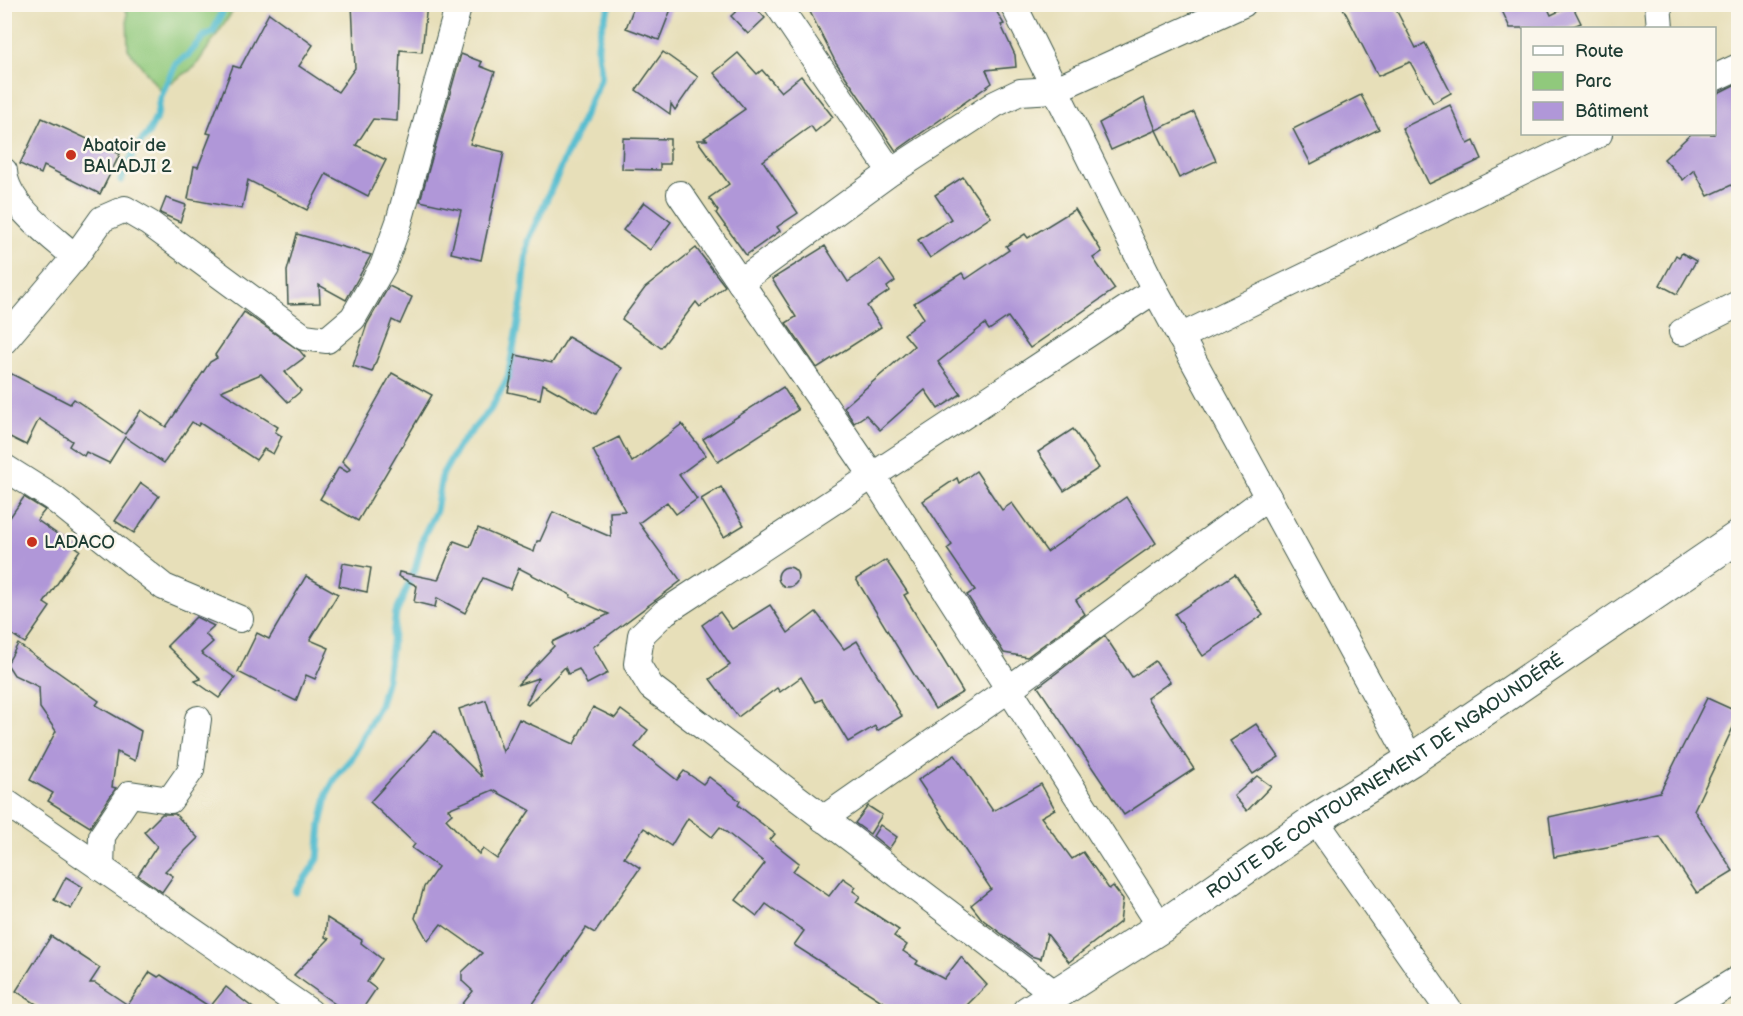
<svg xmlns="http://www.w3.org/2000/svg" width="1743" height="1016" font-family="'Balsamiq Sans',sans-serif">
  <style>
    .green { fill: #90c97c; stroke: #588358; stroke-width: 1.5 }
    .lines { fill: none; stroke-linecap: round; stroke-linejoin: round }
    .stream { stroke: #53bccf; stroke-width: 7 }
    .building { fill: #b097d8; fill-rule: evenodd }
    .minor-casing { stroke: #3d5548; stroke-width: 28 }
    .tertiary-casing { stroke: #3d5548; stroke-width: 34 }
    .minor { stroke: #fff; stroke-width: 26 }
    .tertiary { stroke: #fff; stroke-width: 32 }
    .poi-dot { fill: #c8321e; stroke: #fbf7ec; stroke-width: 2 }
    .labels { text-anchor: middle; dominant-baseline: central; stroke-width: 5; stroke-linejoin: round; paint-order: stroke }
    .poi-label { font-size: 18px; fill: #1f3d34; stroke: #fbf7ec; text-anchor: start }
    .street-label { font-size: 18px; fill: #1f3d34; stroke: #fbf7ec }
  </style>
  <rect width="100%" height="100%" fill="#fbf7ec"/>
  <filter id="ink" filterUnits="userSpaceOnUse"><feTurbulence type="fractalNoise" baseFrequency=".0167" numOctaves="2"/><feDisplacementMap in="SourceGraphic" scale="12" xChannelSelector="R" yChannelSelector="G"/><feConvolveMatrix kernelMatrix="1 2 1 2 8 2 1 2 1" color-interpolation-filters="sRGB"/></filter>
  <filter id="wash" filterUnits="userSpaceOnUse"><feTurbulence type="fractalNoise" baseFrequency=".008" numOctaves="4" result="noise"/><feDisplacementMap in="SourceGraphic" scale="24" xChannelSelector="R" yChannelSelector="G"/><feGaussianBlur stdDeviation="1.35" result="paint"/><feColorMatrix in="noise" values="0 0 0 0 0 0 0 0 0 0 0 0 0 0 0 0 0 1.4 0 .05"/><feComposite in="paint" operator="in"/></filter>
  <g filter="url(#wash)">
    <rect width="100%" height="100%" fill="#e7dfb9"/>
    <polygon class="green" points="121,5 237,5 195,67 160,90 128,49 127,12"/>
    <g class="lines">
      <g class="stream">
        <polyline points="121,180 136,147 148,134 157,116 160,98 176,63 188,55 203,37 213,32 222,13 221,4"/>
        <path d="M296,892L318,859L321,824L328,792L338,774L352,758L380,704L387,679L396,613L415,570L424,535L436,511L442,475L458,447L490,410L508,378L522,300L528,241L600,80C603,65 598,64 598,52C597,37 604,17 611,4"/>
      </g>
    </g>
    <g id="blocks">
      <g class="building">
        <polygon points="352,4 427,4 422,52 400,50 397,121 373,119 356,145 386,160 368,196 326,174 307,210 248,180 242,209 188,199 194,166 198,167 211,134 207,133 233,66 240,68 269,13 313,45 299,66 338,92 355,68"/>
        <polygon points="635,4 673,4 659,40 626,28"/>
        <polygon points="744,4 752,4 765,18 748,34 731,16"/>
        <polygon points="806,4 992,4 1004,24 1001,25 1015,55 1016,67 986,70 992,83 896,151 835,61"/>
        <polygon points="1341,4 1393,4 1416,48 1425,43 1451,93 1433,103 1410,62 1378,76"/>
        <polygon points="1499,4 1546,4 1551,15 1572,5 1581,23 1569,28 1510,28"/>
        <polygon points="663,52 698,77 675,110 671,104 670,114 636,90"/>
        <polygon points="738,53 757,74 762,70 781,92 801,76 833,117 815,132 811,126 763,161 798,213 777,227 780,231 746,255 716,213 718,211 709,198 729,184 697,140 708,140 704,138 745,109 714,73"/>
        <polygon points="461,54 482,62 480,66 495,72 470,144 504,152 481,260 451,253 461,210 420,201"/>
        <polygon points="1738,83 1738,182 1708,196 1694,170 1683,180 1664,159 1691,134 1714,134 1714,95"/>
        <polygon points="1361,95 1379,129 1311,164 1293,129"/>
        <polygon points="1144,98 1156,130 1111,150 1099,123"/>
        <polygon points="1450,105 1468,144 1474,141 1482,159 1429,184 1402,128"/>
        <polygon points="1194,112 1216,161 1179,178 1156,130"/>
        <polygon points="42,118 120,154 100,194 44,166 41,174 20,164"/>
        <polygon points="623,138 670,139 670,164 660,164 660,170 622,169"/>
        <polygon points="963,177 991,217 930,258 918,240 951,219 935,195"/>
        <polygon points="166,198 186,205 180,222 160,213"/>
        <polygon points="644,202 671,222 650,250 623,230"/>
        <polygon points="1075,209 1102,252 1093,258 1115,289 1030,348 1008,317 989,330 985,324 938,362 961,394 938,409 925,390 880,430 866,415 854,423 844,407 914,346 904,334 924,318 914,303 962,273 966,279 1009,250 1006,246 1025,234 1028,238"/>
        <polygon points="297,234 371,255 346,300 319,285 320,303 288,304 287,271"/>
        <polygon points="825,246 848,282 880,259 895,281 887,287 889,291 867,306 881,327 817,368 786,323 796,317 772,279"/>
        <polygon points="696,248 725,286 700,307 696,302 661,348 622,319 645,288"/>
        <polygon points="1682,253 1696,261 1677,294 1660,285 1676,255 1679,257"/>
        <polygon points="389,286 412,297 400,324 392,320 372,372 353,366 367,324"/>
        <polygon points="244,312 300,351 305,357 285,372 301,391 288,402 261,374 221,391 278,427 275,432 282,436 273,454 264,449 256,460 200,423 198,426 192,422 164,463 125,437 109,463 86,452 84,456 69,446 72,441 39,419 26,445 4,434 4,370 70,404 74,399 125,434 141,410 166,427 210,362 217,358 215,355"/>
        <polygon points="568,337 622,368 596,414 543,384 540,399 508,392 516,355 552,363"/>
        <polygon points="392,373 432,395 358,521 320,499 339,467 347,472 350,469 342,461"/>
        <polygon points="783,387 798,410 718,462 703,439"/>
        <polygon points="682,424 706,455 679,475 697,499 676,514 667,502 639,523 681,581 593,647 608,673 587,684 579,669 568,674 565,667 528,705 526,704 538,678 517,685 554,646 552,642 609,614 570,597 571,595 519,568 510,589 483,578 465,613 437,598 435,607 414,602 417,586 398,576 399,572 438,580 454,541 470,547 478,528 534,552 537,541 540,541 553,512 611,537 610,512 625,511 593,450 619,437 632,462"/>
        <polygon points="1073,429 1099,468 1064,491 1038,452"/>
        <polygon points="976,471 1002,510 1012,503 1047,552 1126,497 1156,543 1076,600 1085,614 1027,657 1004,653 967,595 975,590 947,549 952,545 923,501 957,478 959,483"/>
        <polygon points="141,483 159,496 134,533 115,521"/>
        <polygon points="721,487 744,525 724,537 701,499"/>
        <polygon points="24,497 45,510 37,520 80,550 44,603 50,607 25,643 4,629 4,526"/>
        <polygon points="886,560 908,593 904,595 963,692 935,709 856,579"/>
        <polygon points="343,563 371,568 367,592 339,586"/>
        <circle cx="788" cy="577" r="10"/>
        <polygon points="1235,574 1263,615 1203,656 1175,614"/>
        <polygon points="306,576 338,594 310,640 329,648 315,679 306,675 296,701 238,672 257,633 269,639"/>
        <polygon points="770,605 788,633 816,612 844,649 857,641 902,716 877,731 875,726 848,742 822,699 816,702 801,677 780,692 777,688 738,717 710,679 730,665 702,625 720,612 732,629"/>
        <polygon points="196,617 214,626 205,634 213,642 201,653 235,678 219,698 195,681 201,679 167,646"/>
        <polygon points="1105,636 1132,677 1155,661 1170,682 1147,698 1194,769 1124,815 1038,687"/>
        <polygon points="18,644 99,701 96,705 141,731 135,761 117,752 112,787 116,788 90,827 48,801 53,793 30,780 56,731 40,708 39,687 14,675 7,664"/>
        <polygon points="1707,698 1738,712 1738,717 1694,810 1733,871 1697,893 1660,837 1554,857 1549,817 1660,792"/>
        <path d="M486,700L503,752L519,719L574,744L593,707L615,718L621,710L648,730L635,747L677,780L684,771L703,784L709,777L740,801L738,805L775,834L770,840L799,863L793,871L829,896L843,878L856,887L853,891L860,896L856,902L899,930L894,936L907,945L903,951L918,961L916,964L944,979L961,957L987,985L961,1011H897L794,945L804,931L766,904L757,916L736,900L765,863L720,827L712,837L688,818L671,846L644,828L624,857L640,868L595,933L586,928L528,1011H457L473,991L462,981V972L482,953L441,924L428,941L415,918L424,887L438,867L412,848L415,844L370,802L435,731L482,777L459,709ZM493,790L530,810L497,859L483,849L479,854L446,819L452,814L448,809Z"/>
        <polygon points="1256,724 1279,757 1253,774 1230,741"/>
        <polygon points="955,755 993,811 1041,784 1055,809 1041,817 1072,859 1083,852 1109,889 1113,886 1123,899 1120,922 1069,962 1047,934 1041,959 1031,956 982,919 971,905 991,889 918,780"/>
        <polygon points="1257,776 1271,786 1247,811 1234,796"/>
        <polygon points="868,806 882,815 870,834 855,823"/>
        <polygon points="162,814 175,814 198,838 165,871 173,876 162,892 138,875 157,846 144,832"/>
        <polygon points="880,825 897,837 889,849 873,836"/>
        <polygon points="66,877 83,887 71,909 54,900"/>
        <polygon points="327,918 362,940 361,943 382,959 367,982 376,989 361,1011 345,1011 294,975 329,939 325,937"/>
        <polygon points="51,936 100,968 90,983 95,983 128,1005 150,972 158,977 161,975 210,1007 226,987 257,1011 47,1011 16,991"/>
      </g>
    </g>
  </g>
  <g filter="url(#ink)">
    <use href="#blocks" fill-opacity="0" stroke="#3d5548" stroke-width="1.5"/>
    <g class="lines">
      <defs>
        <g id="minor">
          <polyline points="777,4 891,172"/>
          <polyline points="1013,4 1155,290 1411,760"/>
          <polyline points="1658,4 1660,28"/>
          <polyline points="1714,78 1738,67"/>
          <path d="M4,171C6,205 52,236 75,257"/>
          <polyline points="680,194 872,475 1161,927"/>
          <polyline points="740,282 891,172 995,104 1020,92 1054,90 1243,4"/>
          <polyline points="1682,332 1738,304"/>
          <polyline points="1180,337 1599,134"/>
          <polyline points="4,341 75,257 102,219 125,209 149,223 304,337 327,340 353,318 383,266 399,222 459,4"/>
          <polyline points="4,467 53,498 164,587 240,619"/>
          <polyline points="4,801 310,1012"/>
          <polyline points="823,819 1009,689 1268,497"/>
          <polyline points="1315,820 1450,1012"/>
          <polyline points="101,868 102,836 130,794 170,800 191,770 198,719"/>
          <polyline points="1054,993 651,687 637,664 641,635 665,612 1155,290"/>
          <polyline points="1684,1012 1738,979"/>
        </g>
        <g id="tertiary">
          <path id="s1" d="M1028,1012L1161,927L1315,820L1411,760L1738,537"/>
        </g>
      </defs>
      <use href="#minor" class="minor-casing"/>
      <use href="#tertiary" class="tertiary-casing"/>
      <use href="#minor" class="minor"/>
      <use href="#tertiary" class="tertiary"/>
    </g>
  </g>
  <g class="poi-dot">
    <circle cx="71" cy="155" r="6"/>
    <circle cx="32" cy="542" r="6"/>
  </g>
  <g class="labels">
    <g class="poi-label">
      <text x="83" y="145">Abatoir de<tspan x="83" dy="21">BALADJI 2</tspan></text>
      <text x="44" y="542">LADACO</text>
    </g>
    <g class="street-label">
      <text stroke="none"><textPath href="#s1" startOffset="428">ROUTE DE CONTOURNEMENT DE NGAOUNDÉRÉ</textPath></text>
    </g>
  </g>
  <rect width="1743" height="1016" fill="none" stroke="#fbf7ec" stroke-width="24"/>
  <rect x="1521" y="27" width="195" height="108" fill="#fbf7ec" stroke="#a3ada2" stroke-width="1.5"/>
  <rect x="1533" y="46" width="30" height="9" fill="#ffffff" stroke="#a3ada2" stroke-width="1.5"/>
  <text x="1575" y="57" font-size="18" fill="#1f3d34">Route</text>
  <rect x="1533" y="72" width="30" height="18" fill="#90c97c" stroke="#a3ada2" stroke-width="1.5"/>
  <text x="1575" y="87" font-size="18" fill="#1f3d34">Parc</text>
  <rect x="1533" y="102" width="30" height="18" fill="#b097d8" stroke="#a3ada2" stroke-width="1.5"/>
  <text x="1575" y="117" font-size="18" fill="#1f3d34">Bâtiment</text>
</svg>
